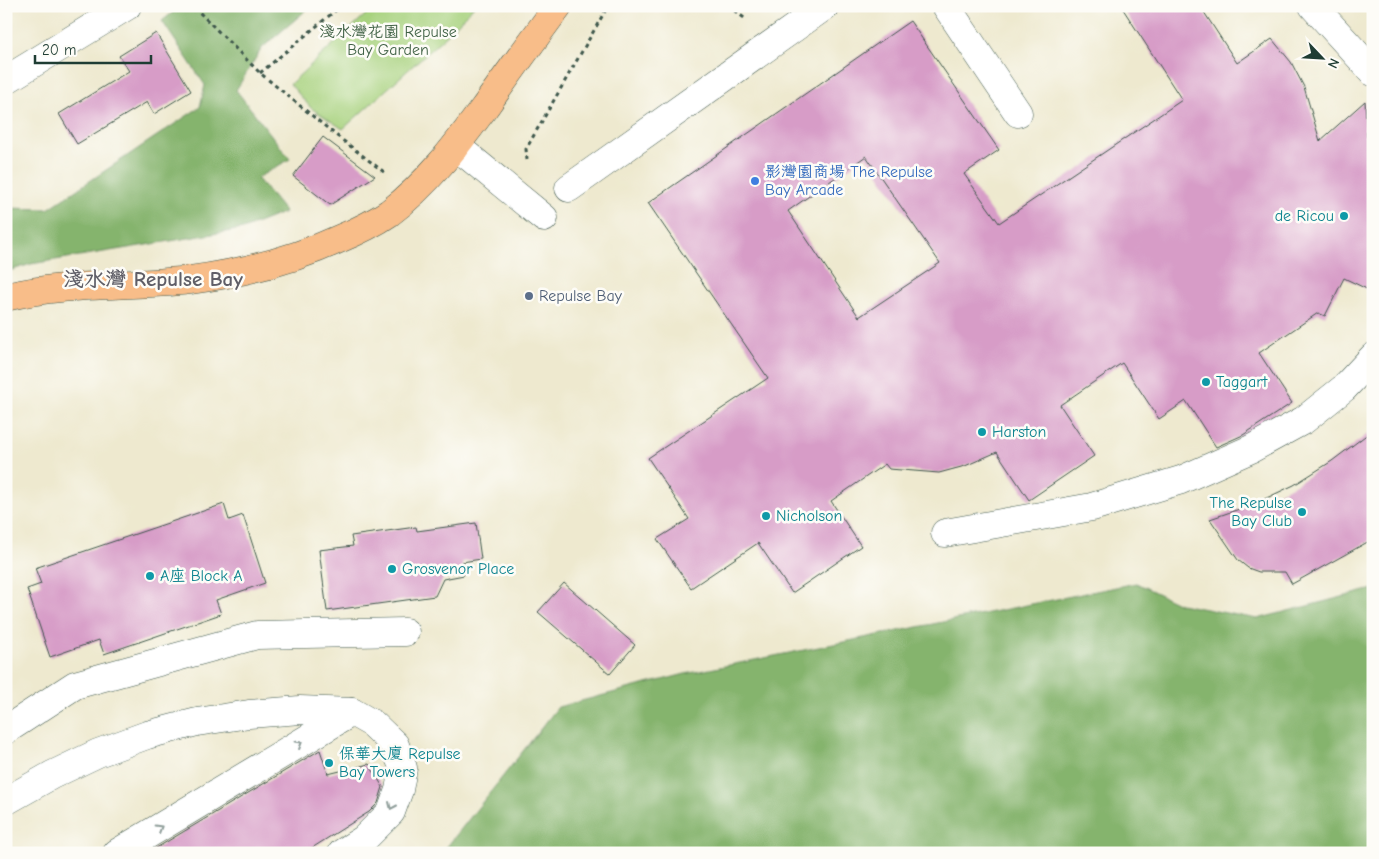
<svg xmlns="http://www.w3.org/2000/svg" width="1379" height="859" font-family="'Comic Neue','LXGW WenKai TC',sans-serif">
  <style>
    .green { fill: #a7d27e; stroke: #638859 }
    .forest { fill: #85b46d; stroke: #527850 }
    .building { fill: #d79cc7; fill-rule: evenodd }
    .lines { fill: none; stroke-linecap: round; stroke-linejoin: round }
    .minor-casing { stroke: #3e574b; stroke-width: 29 }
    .major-casing { stroke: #3e574b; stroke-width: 29 }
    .path { stroke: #3e574b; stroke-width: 3; stroke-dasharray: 4 4; stroke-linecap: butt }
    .minor { stroke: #fff; stroke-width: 28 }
    .major { stroke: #f8bd89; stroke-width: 28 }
    .oneway { stroke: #8f9e9a }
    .shop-dot { fill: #3f7fe0; stroke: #fdfcf7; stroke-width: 2 }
    .culture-dot { fill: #0f9aa8; stroke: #fdfcf7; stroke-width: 2 }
    .service-dot { fill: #5c6f8a; stroke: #fdfcf7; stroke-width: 2 }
    .labels { text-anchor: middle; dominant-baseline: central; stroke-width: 5; stroke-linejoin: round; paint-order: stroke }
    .park-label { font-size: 16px; fill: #416246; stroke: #fdfcf7 }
    .shop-label { font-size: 16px; fill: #366cbe; stroke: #fdfcf7; text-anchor: start }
    .culture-label { font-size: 16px; fill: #0d838f; stroke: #fdfcf7; text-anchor: start }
    .service-label { font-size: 16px; fill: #4e5e75; stroke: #fdfcf7; text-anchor: start }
    .district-label { font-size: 21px; font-weight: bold; fill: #5f5e67; stroke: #fdfcf7 }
  </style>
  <rect width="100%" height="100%" fill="#fdfcf7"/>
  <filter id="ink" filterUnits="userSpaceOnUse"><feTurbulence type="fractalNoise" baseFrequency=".02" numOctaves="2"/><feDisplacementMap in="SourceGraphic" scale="10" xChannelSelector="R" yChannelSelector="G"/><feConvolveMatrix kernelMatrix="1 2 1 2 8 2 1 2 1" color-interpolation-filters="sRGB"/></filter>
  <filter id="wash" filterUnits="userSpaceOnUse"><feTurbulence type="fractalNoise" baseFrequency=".0096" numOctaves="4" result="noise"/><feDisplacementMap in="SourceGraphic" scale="20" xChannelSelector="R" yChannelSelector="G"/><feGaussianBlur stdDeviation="1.12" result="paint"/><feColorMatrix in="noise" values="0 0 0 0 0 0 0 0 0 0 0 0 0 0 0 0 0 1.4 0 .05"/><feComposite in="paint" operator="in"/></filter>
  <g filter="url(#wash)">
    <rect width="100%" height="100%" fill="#eee9cf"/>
    <polygon class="green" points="375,6 474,6 450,32 343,129 311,108 290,84"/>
    <g class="forest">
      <polygon points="181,6 311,6 262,48 236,90 290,159 257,178 285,212 243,229 31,264 6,272 6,208 48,209 200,107 205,85 162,21"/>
      <polygon points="1136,583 1180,604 1257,619 1373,589 1373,853 442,853 558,707 685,674"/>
    </g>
    <g id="blocks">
      <g class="building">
        <path d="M1121,6H1200L1237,63L1272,39L1291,62L1304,87L1320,141L1365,101L1367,137L1373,140V292L1344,278L1325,316L1318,313L1259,353L1292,403L1243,435L1216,447L1186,401L1159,419L1122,363L1060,405L1094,456L1029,500L997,452L965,466L939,473L889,469L885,464L831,501L861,546L792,593L758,543L691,588L657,539L689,519L648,458L768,378L648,203L910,21L999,150L964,174L999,223L1182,100ZM866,156L940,263L859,317L788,211Z"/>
        <polygon points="156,33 191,91 154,114 147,102 77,144 59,114 129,71 119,56"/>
        <polygon points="323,137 375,176 330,205 293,176"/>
        <polygon points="1373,430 1373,539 1292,584 1285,572 1259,572 1248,568 1238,560 1210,519 1254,504 1294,485 1332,461"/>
        <polygon points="224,504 229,520 243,515 265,583 216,600 221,614 104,654 99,640 50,657 27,589 41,584 35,568"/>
        <polygon points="476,523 481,559 462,562 464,575 443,579 435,596 327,611 319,550 353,546 351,536 416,527 417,531"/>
        <polygon points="564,583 635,645 610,674 538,612"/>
        <polygon points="320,750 328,774 369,764 383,787 378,803 369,812 304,853 148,853"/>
      </g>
    </g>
  </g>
  <g filter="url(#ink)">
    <use href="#blocks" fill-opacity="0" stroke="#3e574b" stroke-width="1"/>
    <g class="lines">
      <defs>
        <g id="minor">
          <polyline points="946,6 1018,113"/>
          <polyline points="1313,6 1373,72"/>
          <polyline points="6,80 127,6"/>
          <polyline points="456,146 544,218"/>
          <polyline points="569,188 825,6"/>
          <polyline points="945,533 1092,507 1181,480 1251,449 1304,420 1344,388 1373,357"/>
          <polyline points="6,730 75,685 257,635 405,632"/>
          <polyline points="6,801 52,775 98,753 147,735 197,722 249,714 300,710 352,712 373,724 395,745 403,768 399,790 391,812 364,839 342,853"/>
          <polyline points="117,853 352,712"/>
        </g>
        <path id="major" d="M6,297C66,282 129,287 190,280C242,273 291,261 339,239C356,232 373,224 389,213C429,183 458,143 487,104C510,71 534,39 558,6"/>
      </defs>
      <use href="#minor" class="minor-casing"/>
      <use href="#major" class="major-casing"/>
      <g class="path">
        <polyline points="728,6 747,20"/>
        <polyline points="194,7 260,73 337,136 384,172"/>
        <polyline points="260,73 341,6"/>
        <polyline points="527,160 526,149 608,6"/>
      </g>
      <use href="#minor" class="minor"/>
      <use href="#major" class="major"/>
    </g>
    <defs><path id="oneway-chevron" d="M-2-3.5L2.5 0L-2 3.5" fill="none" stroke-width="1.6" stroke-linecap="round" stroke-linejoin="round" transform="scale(1.25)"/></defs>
    <g class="oneway">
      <use href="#oneway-chevron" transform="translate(299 744) rotate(-31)"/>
      <use href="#oneway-chevron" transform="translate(392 806) rotate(114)"/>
      <use href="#oneway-chevron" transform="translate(159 828) rotate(-31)"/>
    </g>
  </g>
  <circle class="shop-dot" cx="755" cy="181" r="5"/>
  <g class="culture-dot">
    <circle cx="1344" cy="216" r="5"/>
    <circle cx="1206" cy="382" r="5"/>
    <circle cx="982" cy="432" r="5"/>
    <circle cx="1302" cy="512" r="5"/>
    <circle cx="766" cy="516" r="5"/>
    <circle cx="392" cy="569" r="5"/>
    <circle cx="150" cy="576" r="5"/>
    <circle cx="329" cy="763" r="5"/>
  </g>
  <circle class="service-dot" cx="529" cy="296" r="5"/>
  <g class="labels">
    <g class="park-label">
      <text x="388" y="32">淺水灣花園 Repulse<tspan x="388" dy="18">Bay Garden</tspan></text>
    </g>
    <g class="shop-label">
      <text x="765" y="172">影灣園商場 The Repulse<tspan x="765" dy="18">Bay Arcade</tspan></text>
    </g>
    <g class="culture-label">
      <text x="1334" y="216" text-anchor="end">de Ricou</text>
      <text x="1216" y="382">Taggart</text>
      <text x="992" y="432">Harston</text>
      <text x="1292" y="503" text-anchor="end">The Repulse<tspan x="1292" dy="18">Bay Club</tspan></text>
      <text x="776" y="516">Nicholson</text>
      <text x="402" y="569">Grosvenor Place</text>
      <text x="160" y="576">A座 Block A</text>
      <text x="339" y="754">保華大廈 Repulse<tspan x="339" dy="18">Bay Towers</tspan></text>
    </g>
    <g class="service-label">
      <text x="539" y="296">Repulse Bay</text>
    </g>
    <g class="district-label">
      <text x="153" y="279">淺水灣 Repulse Bay</text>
    </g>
  </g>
  <rect width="1379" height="859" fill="none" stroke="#fdfcf7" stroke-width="25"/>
  <g transform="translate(1322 58) rotate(115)" stroke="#fdfcf7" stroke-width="4" paint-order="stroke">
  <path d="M0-4L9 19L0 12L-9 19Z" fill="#1f3d34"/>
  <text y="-8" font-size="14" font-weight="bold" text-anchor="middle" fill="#1f3d34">N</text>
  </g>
  <path d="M35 55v8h116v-8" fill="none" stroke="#1f3d34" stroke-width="2.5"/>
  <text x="42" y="55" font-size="15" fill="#1f3d34" stroke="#fdfcf7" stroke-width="4" paint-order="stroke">20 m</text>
</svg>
